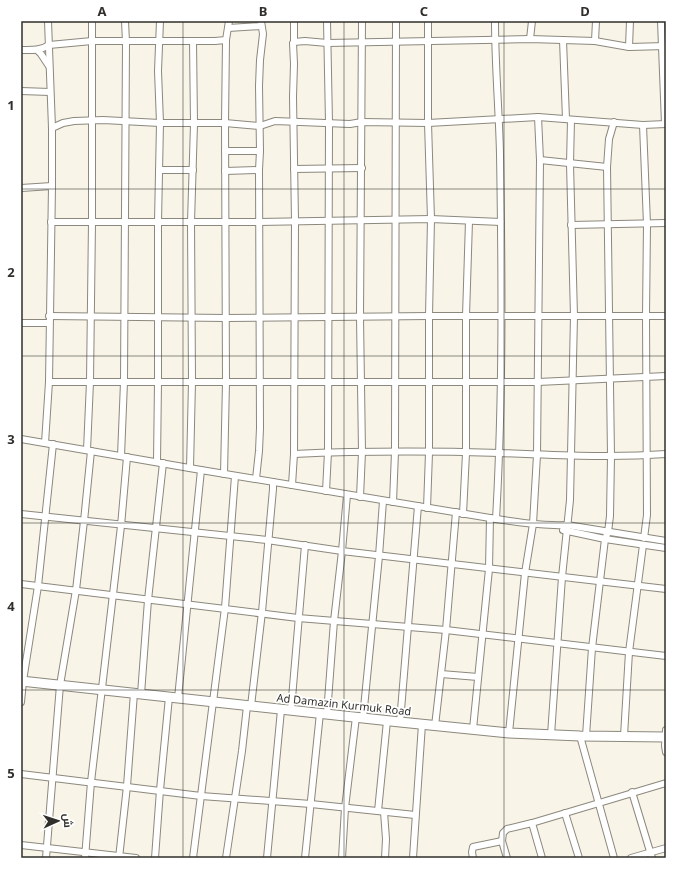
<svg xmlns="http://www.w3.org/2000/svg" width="687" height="879" font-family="'Noto Sans',Cairo,sans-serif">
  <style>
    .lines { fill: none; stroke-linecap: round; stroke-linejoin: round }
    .minor-casing { stroke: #8c887d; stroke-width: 8 }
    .highway-casing { stroke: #8c887d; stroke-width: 11 }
    .minor { stroke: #fff; stroke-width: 6 }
    .highway { stroke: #fff; stroke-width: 9 }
    .grid { fill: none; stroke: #312f2b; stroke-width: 1; stroke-opacity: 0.55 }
    .labels { text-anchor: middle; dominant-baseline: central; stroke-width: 3.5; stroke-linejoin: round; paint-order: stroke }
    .street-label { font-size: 11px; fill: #312f2b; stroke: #fff }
    .neatline { fill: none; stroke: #312f2b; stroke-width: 1.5 }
    .grid-label { font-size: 13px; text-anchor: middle; font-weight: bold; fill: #312f2b }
  </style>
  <rect width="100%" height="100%" fill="#f8f4e8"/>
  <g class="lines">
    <defs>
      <g id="minor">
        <polyline points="294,21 294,42"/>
        <path d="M495,21C495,65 499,110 500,154C502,276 503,397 496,519"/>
        <polyline points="661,21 665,124"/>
        <polyline points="228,28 261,26"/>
        <polyline points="530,39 532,21"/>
        <polyline points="563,40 566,119"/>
        <polyline points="595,41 596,21"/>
        <polyline points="629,47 630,21"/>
        <path d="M21,50C31,50 40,51 49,45L92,41H215L226,40"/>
        <polyline points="37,50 41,54 49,66"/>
        <polyline points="21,91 50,92"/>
        <polyline points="643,125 647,224 646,316 647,515 644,538"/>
        <polyline points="52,128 63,123 74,121 103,120 160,123 225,123 260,126 275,121 350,124 362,122 428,123 538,117 643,125 666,124"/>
        <polyline points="225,151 260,151"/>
        <polyline points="540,160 607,167"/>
        <polyline points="294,169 362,168"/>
        <polyline points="159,170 193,170"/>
        <polyline points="225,171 259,170"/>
        <polyline points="21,188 52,186"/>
        <polyline points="51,222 259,222 431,219 501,222"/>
        <polyline points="571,225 666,223"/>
        <polyline points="49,316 226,318 429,316 666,316"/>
        <polyline points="21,323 49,323"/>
        <polyline points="49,382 538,382 666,376"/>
        <path d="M21,439L201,470L490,518C515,522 541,526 567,525L666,541"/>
        <polyline points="45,443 49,382 52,186 52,128 48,21"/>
        <polyline points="87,450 90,382 92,222 92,21"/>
        <path d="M294,454C362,451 431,451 500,453C555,455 611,458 666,454"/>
        <polyline points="121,456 124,382 126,42 125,21"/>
        <polyline points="157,462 158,382 158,222 160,123 158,71 160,21"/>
        <polyline points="190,468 192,382 191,222 194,124 193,41"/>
        <polyline points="224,474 226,382 225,123 226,40 229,21"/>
        <polyline points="256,479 259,451 260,428 259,170 260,151 259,86 260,60 263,34 261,21"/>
        <polyline points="292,485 294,454 295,221 293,97 294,64 293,43 294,42 305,41 327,43 530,39 595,41 629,47 666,46"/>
        <polyline points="326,491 328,452 329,123 327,21"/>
        <polyline points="347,495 342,551 666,589"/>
        <polyline points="360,497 362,452 360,317 362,21"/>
        <polyline points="393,502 395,452 396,21"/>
        <polyline points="427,508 429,453 429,316 431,219 428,123 428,21"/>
        <polyline points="21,514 267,540 342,551 334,621 327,714"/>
        <polyline points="463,514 466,453 466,316 469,221"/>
        <polyline points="563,530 605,539 666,548"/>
        <polyline points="21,584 298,618 446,630 666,656"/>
        <polyline points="441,674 478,677"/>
        <polyline points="141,694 148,600 163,463"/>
        <polyline points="178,698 201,470"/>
        <polyline points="21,702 23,681 38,586 53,444"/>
        <polyline points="251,706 262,612 273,489 273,482"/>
        <polyline points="291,710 305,545"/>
        <polyline points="363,718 379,556 383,501"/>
        <polyline points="400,722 418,506"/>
        <polyline points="435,726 446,630 456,512"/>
        <polyline points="473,729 489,569 490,518"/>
        <polyline points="666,730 665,746 666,752"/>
        <polyline points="509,733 525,573 533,524 537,455 540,160 538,117"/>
        <polyline points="551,735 562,577 570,500 574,316 570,164 571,120"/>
        <polyline points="580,736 614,858"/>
        <polyline points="586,736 592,648 605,539 608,532 610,516 611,456 607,167 609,139 614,122"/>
        <polyline points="624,736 629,652 643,545"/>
        <polyline points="21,774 201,796 311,804 415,815"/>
        <polyline points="632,792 652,858"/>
        <polyline points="378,811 387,721"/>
        <polyline points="384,812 386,839 385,858"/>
        <polyline points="565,813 579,858"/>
        <polyline points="21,845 136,858"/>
        <polyline points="46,858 60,685 76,590 84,521 91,451"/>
        <polyline points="85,858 91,782 121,526 127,457"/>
        <polyline points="119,858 127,786 134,693"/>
        <polyline points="155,858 160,790 169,697"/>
        <polyline points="193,858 225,608 235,476"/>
        <polyline points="226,858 242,751 247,706"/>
        <polyline points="267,858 281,710"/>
        <polyline points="305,858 320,713"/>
        <polyline points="342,858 345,808 356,717"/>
        <polyline points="413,858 422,724"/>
        <polyline points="473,858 472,852 473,847 502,841"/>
        <polyline points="507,858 502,841 503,833 507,829 532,823"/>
        <polyline points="542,858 532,823 666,783"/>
        <polyline points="631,858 666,848"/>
      </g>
      <polyline id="highway" points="21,681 400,722 509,733 580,736 666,737"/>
    </defs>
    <use href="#minor" class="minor-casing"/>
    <use href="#highway" class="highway-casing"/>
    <use href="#minor" class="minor"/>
    <use href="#highway" class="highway"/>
  </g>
  <path class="grid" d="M183,21V858M344,21V858M504,21V858M21,189H666M21,356H666M21,523H666M21,690H666"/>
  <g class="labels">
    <g class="street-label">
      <text transform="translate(344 704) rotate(6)">Ad Damazin Kurmuk Road</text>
    </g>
  </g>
  <rect width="687" height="879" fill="none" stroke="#ffffff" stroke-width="44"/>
  <g transform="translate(58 821) rotate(87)" stroke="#ffffff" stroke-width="3" paint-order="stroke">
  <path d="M0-3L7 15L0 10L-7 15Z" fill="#312f2b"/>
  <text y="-6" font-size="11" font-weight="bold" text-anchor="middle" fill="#312f2b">ش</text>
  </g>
  <rect x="22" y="22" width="643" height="835" class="neatline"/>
  <g class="grid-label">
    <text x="102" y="16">A</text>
    <text x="263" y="16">B</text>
    <text x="424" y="16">C</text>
    <text x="585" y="16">D</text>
    <text x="11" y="110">1</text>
    <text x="11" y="277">2</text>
    <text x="11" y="444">3</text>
    <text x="11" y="611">4</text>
    <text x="11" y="778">5</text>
  </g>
</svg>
